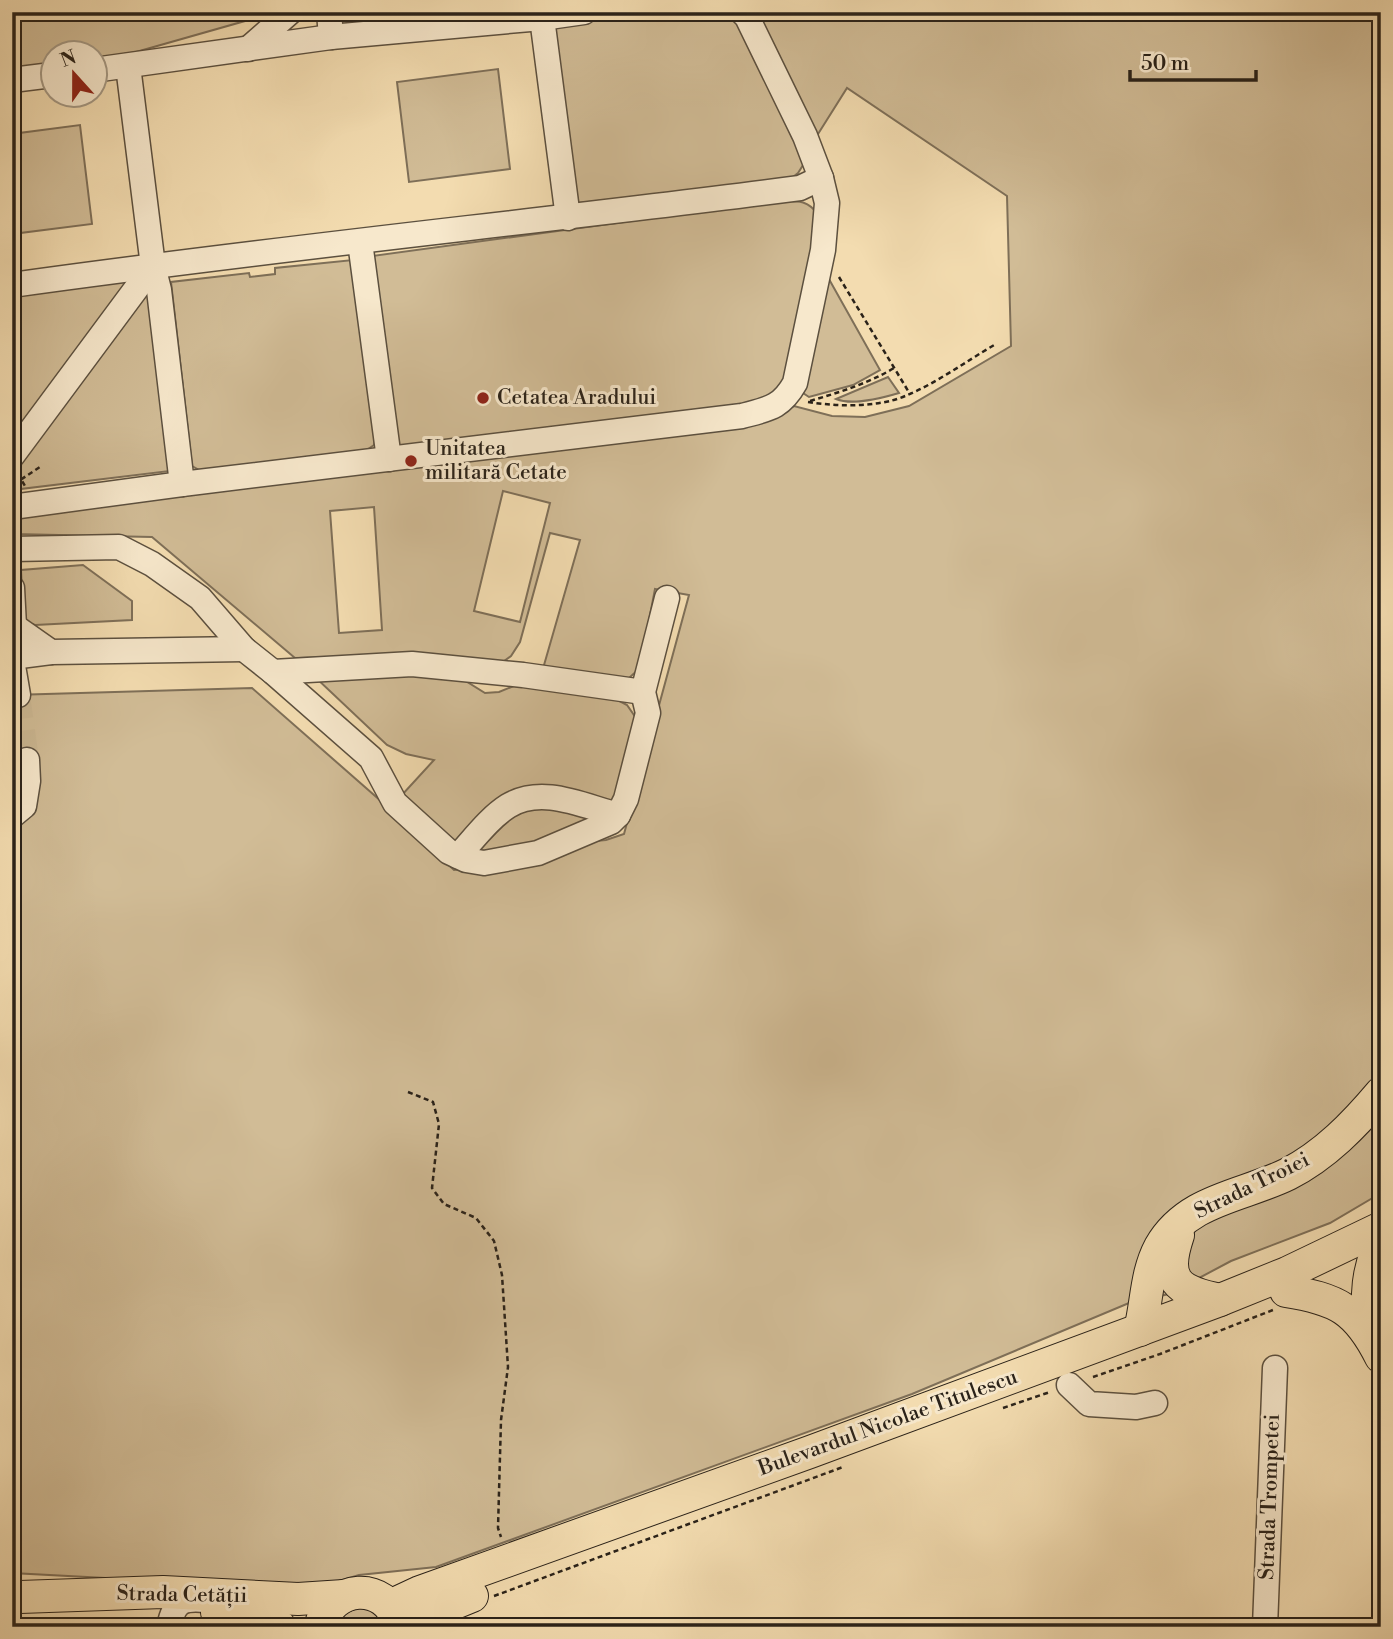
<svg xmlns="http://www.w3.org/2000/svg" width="1393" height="1639" font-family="'Libre Bodoni',serif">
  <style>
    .green { fill: #d1bc96; stroke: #7e6f58; stroke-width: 2; fill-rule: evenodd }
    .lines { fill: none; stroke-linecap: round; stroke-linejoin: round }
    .minor-tunnel { stroke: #cbb792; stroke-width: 24; stroke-dasharray: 24 12; stroke-linecap: butt }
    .minor-casing { stroke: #5c503f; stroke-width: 27 }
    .major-casing { stroke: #2a2219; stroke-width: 34 }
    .path { stroke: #2a2219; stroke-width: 2.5; stroke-dasharray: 5 3.5; stroke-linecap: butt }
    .minor { stroke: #f7e8cc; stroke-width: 24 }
    .major { stroke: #f3dcb0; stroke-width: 32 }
    .poi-dot { fill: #8f2418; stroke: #f7e8cc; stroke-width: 2.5 }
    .labels { text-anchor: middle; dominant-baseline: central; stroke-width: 6; stroke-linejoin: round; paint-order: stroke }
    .poi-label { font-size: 21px; fill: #2a2219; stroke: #f7e8cc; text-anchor: start }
    .street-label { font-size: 21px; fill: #2a2219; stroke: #f7e8cc }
  </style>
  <rect width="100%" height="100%" fill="#f3dcb0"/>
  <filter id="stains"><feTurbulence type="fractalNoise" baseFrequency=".00286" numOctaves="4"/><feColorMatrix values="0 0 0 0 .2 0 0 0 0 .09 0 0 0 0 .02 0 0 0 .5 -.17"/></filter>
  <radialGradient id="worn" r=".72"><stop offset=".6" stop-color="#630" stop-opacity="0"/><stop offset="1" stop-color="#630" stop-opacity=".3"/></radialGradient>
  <g class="green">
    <polygon points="12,12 268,12 259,17 136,52 95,59 94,52 52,52 52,66 12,73"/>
    <polygon points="333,12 529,12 344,28"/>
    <polygon points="614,12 733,14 805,162 798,173 788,181 578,203 554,21"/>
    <path d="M753,12H1381V1193L1330,1223L1231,1261L1169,1294L1129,1303L912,1394L436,1567L359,1575L313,1589L12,1573V695L252,688L390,809L454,870L535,862L574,843L606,840L624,834L689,595L655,589L640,668L629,678L542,672L580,540L550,533L520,642L511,656L500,664L400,655L295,658L152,537L13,534L12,517L767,418L794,406L832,416L865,417L909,406L1011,346L1007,196L847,88L813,142ZM503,491L550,503L520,622L474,611ZM374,507L382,630L339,633L330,511Z"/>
    <polygon points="498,69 510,169 409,182 397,82"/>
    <polygon points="80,125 92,224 12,234 12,134"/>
    <path d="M779,201C796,201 808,199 818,215L789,380L758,405L394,449L372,256Z"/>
    <polygon points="353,260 378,424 374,445 361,454 201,471 192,466 171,282 249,273 250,277 275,274 275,268"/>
    <polygon points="825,272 880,370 853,385 809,397 803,393"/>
    <polygon points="129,280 12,436 12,295"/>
    <polygon points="148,292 170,471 12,490 12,473"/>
    <path d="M888,377L899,393C882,398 853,406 836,399Z"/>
    <polygon points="83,565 132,601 132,620 35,625 26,622 23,614 21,570"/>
    <polygon points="415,675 464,680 485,693 499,692 521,683 612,697 627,705 636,718 614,809 538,789 452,846 401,796 434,760 406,754 387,745 315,677"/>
    <polygon points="530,802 608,818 522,851 467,855"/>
    <polygon points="368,1604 389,1627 332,1627 337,1616"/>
  </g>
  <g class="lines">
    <polyline class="minor-tunnel" points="18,695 27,760"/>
    <defs>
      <g id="minor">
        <polyline points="329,12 331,37"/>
        <polyline points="544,12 542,18 568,218"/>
        <polyline points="248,49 290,12"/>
        <polyline points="128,66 153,266 159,290 182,484"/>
        <polyline points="94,70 331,37 542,18 584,12"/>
        <polyline points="12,80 52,75"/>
        <polyline points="360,242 389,459"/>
        <path d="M12,285C274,248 538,222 800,188L821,178"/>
        <polyline points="12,456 153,266"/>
        <path d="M12,507L182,484L742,416C768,409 781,408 795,383L823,250L827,203L821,178L805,136L747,17L742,12"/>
        <polyline points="12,549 119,547 152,564 200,598 244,649 273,672 371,758 395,803 449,852 466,860 484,863 538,853 611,822 618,815 626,799 648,713 643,692 667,598"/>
        <polyline points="12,588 14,626 12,626"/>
        <polyline points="14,626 51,652 244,649"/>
        <polyline points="12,657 51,652"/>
        <polyline points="12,660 18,695"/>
        <polyline points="273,672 412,664 523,675 643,692"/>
        <polyline points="12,816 24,806 28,781 27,760"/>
        <path d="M458,856C473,840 489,818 508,806C542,785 583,806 618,815"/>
        <polyline points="1069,1385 1089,1404 1136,1407 1155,1403"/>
        <path d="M169,1627C174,1602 181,1598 205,1600"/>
        <polyline points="1265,1627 1275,1368"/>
      </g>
      <g id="major">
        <path d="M1178,1235C1163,1280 1176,1291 1220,1300"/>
        <path d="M1286,1291C1337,1299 1357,1309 1381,1357"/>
        <path d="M1140,1330C1147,1302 1146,1273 1160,1247C1187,1199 1244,1196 1288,1174C1325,1155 1354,1125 1381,1093"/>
        <path d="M1371,1337C1367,1307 1365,1280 1377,1251"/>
        <polyline points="20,1597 163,1592 298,1599 344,1596"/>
        <polyline points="390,1606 420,1592 810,1452 1220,1300 1287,1273 1381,1228"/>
        <polyline points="217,1612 252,1616 280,1627"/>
        <path d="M320,1627C331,1584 385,1580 399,1623"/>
        <polyline points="411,1627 428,1614 472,1596"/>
      </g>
    </defs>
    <use href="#minor" class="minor-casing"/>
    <use href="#major" class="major-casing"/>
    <g class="path">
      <polyline points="839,277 910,394"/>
      <path d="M810,401C840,392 867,384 894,368"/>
      <path d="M808,402C835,406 863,407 890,401C923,393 966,361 996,344"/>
      <polyline points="18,474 25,486"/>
      <polyline points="14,484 40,467"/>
      <polyline points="408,1092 433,1102 439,1124 432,1188 444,1204 476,1218 494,1241 502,1275 508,1367 501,1420 498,1528 501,1537"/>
      <polyline points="1093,1377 1160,1354 1273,1310"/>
      <polyline points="1003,1408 1050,1392"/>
      <polyline points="494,1596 843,1467"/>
    </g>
    <use href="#minor" class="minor"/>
    <use href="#major" class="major"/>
  </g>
  <g class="poi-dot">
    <circle cx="483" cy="398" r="7"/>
    <circle cx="411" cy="461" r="7"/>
  </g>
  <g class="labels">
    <g class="poi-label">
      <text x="497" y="398">Cetatea Aradului</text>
      <text x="425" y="449">Unitatea<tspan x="425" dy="24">militară Cetate</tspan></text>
    </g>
    <g class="street-label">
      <text transform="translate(1252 1186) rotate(-26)">Strada Troiei</text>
      <text transform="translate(888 1423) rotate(-20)">Bulevardul Nicolae Titulescu</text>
      <text transform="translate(1270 1497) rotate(-88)">Strada Trompetei</text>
      <text transform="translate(182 1595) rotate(1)">Strada Cetății</text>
    </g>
  </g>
  <rect width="1393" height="1639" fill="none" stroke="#f3dcb0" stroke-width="42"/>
  <rect x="14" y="14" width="1365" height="1611" fill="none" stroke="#2a2219" stroke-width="3.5"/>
  <rect x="21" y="21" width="1351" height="1597" fill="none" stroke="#2a2219" stroke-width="2"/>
  <g transform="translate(74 74) rotate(339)"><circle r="33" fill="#f7e8cc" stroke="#a59984" stroke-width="2"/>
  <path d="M0-5L12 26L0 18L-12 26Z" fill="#8f2418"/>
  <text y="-10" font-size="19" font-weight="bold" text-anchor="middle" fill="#2a2219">N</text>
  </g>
  <path d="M1130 70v10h126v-10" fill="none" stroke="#2a2219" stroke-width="3.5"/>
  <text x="1141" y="70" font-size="21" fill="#2a2219" stroke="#f7e8cc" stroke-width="5" paint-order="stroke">50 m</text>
  <rect width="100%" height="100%" filter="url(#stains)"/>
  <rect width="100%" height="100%" fill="url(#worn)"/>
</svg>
